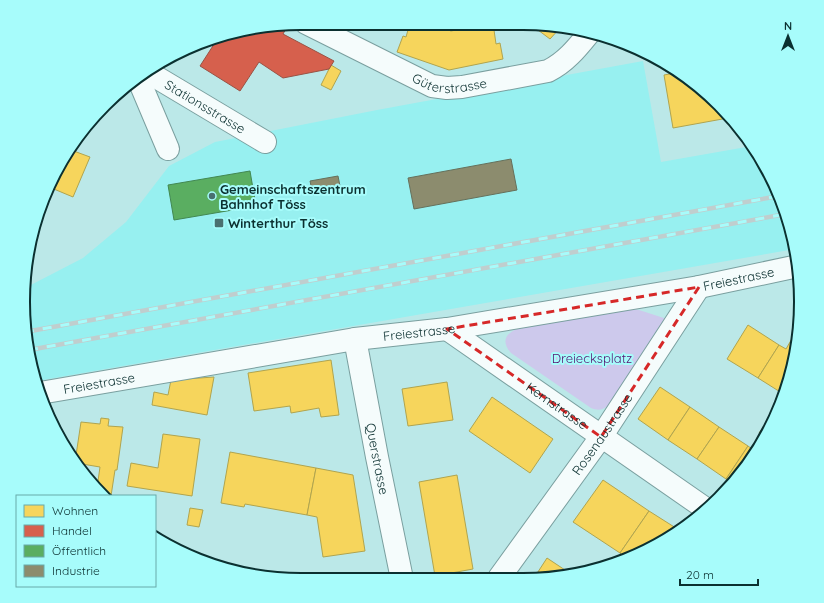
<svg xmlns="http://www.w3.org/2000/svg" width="824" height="603" font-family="Quicksand,sans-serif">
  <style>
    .built { fill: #97f0f0 }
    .green { fill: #cdc9ec }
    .homes { fill: #f6d55c; stroke: #b0a44f }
    .shops { fill: #d6604d; stroke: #995244 }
    .public { fill: #5aae61; stroke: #428852 }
    .industry { fill: #8c8c6e; stroke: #65705b }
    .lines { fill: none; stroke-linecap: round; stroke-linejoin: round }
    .street-casing { stroke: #7a9f9f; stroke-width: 24 }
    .street { stroke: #f5fcfc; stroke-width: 22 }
    .rail-casing { stroke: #c0cece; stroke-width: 4.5 }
    .rail { stroke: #a7fcfb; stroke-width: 3; stroke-dasharray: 9; stroke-linecap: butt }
    .marked { fill: none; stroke: #d62828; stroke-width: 3; stroke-dasharray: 8 5; stroke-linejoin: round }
    .poi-dot { fill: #497070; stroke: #a7fcfb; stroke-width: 1.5 }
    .labels { text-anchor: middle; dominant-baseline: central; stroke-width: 4; stroke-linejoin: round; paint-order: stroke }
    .street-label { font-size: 13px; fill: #0b3030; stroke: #a7fcfb }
    .poi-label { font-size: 13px; font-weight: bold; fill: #0b3030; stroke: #a7fcfb; text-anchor: start }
    .park-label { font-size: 13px; fill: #55106e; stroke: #a7fcfb }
    .rim { fill: none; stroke: #0b3030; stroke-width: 2 }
  </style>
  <rect width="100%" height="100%" fill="#bbe8e8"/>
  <polygon class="built" points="643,61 661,162 752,146 772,178 791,229 795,249 37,381 25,338 25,288 83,258 126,222 169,166 215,142 377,110"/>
  <path class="green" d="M630,309L639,310L667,319L609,405C603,410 598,411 591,408L511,353C502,343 504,334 517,329Z"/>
  <g class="homes">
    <polygon points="410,23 427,23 451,31 493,23 496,44 500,43 503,59 449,70 397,52 403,36 406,37"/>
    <polygon points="530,24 560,28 550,39"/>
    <polygon points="331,65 341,71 331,90 321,85"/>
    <polygon points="680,72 728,118 673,128 664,75"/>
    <polygon points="71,150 90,157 73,197 49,187 52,179"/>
    <polygon points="748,325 779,345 758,378 727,359"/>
    <polygon points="794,335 799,338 786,391 785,395 758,378 779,345 786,349"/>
    <polygon points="331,360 339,415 321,417 319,408 291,413 290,406 254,411 248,373"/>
    <polygon points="214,377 207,415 152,405 154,392 168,395 171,380"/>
    <polygon points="447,382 453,420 408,426 402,389"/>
    <polygon points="660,387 690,407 668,440 638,419"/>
    <polygon points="492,397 553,439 530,473 469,431"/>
    <polygon points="690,407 719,427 697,459 668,440"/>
    <polygon points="101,418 109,419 108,426 123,427 117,470 115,470 111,496 103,495 97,488 100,467 76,463 75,462 81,422 100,424"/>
    <polygon points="765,425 769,428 766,437 759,433"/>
    <polygon points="719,427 748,446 726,479 697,459"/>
    <polygon points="163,434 200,439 192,496 127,486 131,463 158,468"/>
    <polygon points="748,446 756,452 733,483 726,479"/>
    <polygon points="230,452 316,468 307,515 245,504 244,507 221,503"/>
    <polygon points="316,468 353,475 365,551 323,557 317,517 307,515"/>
    <polygon points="457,475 473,569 435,576 419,482"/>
    <polygon points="603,480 649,511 620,553 573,522"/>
    <polygon points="190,508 203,510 199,527 187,525"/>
    <polygon points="649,511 679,530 629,559 617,562 622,555 620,553"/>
    <polygon points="547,558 571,574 559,578 534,578"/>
  </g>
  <polygon class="shops" points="288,25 283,34 334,61 329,69 283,78 259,62 240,91 200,66 218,38 229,33"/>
  <polygon class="public" points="250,171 256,206 174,220 168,185"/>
  <g class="industry">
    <polygon points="511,159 517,190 414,209 408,178"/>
    <polygon points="338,176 341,191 313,195 310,181"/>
  </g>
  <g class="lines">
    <defs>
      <g id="street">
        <path id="s1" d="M306,23L432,86L447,88L462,87L548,71C566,62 577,48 590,32"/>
        <path id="s2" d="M146,71L265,142"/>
        <polyline points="138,78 168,149"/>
        <path id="s3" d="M447,329L706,509"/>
        <path id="s4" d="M355,339L377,457L402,579"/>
        <path id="s5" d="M40,393L355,339L447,329L699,287L798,266"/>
        <path id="s6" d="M499,578L601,437L699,287"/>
      </g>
    </defs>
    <use href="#street" class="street-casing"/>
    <use href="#street" class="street"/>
    <defs>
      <g id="rail">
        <polyline points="25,332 779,196"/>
        <polyline points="29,350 786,214"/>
      </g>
    </defs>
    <use href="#rail" class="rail-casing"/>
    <use href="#rail" class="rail"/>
  </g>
  <path class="marked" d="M699,287L601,437L447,329Z"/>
  <g class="poi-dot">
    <circle cx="212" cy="196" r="4"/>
    <rect x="214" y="218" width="10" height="10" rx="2"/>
  </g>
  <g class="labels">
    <g class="street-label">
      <text stroke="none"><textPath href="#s1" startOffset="158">Güterstrasse</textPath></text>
      <text stroke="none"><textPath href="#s2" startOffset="69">Stationsstrasse</textPath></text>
      <text stroke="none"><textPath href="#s5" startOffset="708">Freiestrasse</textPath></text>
      <text stroke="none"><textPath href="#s5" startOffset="384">Freiestrasse</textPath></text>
      <text stroke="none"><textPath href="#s5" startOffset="60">Freiestrasse</textPath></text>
      <text stroke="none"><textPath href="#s3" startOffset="134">Kernstrasse</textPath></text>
      <text stroke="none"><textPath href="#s6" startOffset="177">Rosenaustrasse</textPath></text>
      <text stroke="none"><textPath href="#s4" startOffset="122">Querstrasse</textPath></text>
    </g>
    <g class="poi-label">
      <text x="220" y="189">Gemeinschaftszentrum<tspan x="220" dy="15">Bahnhof Töss</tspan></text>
      <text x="228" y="223">Winterthur Töss</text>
    </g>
    <g class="park-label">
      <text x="592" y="358">Dreiecksplatz</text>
    </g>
  </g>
  <path d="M0 0H824V603H0ZM301 30H523A271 271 0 0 1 794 301V302A271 271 0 0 1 523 573H301A271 271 0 0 1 30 302V301A271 271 0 0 1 301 30Z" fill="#a7fcfb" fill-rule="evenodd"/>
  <path class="rim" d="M301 30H523A271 271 0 0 1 794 301V302A271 271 0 0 1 523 573H301A271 271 0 0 1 30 302V301A271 271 0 0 1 301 30Z"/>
  <rect x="16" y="495" width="140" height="92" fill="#a7fcfb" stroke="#69aaaa"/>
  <rect x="24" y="505" width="20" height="12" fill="#f6d55c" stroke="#69aaaa"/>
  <text x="52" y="515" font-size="12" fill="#0b3030">Wohnen</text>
  <rect x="24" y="525" width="20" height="12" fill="#d6604d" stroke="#69aaaa"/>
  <text x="52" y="535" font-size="12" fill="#0b3030">Handel</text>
  <rect x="24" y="545" width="20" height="12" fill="#5aae61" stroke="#69aaaa"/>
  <text x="52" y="555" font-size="12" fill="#0b3030">Öffentlich</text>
  <rect x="24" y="565" width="20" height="12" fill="#8c8c6e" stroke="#69aaaa"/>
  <text x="52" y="575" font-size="12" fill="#0b3030">Industrie</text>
  <g transform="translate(788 36)" stroke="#a7fcfb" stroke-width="3" paint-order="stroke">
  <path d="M0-3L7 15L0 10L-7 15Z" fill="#0b3030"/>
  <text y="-6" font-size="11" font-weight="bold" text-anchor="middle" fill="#0b3030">N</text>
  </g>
  <path d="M680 579v6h78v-6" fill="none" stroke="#0b3030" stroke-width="2"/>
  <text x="686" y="579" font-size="12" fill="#0b3030" stroke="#a7fcfb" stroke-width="3" paint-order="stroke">20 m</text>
</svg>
